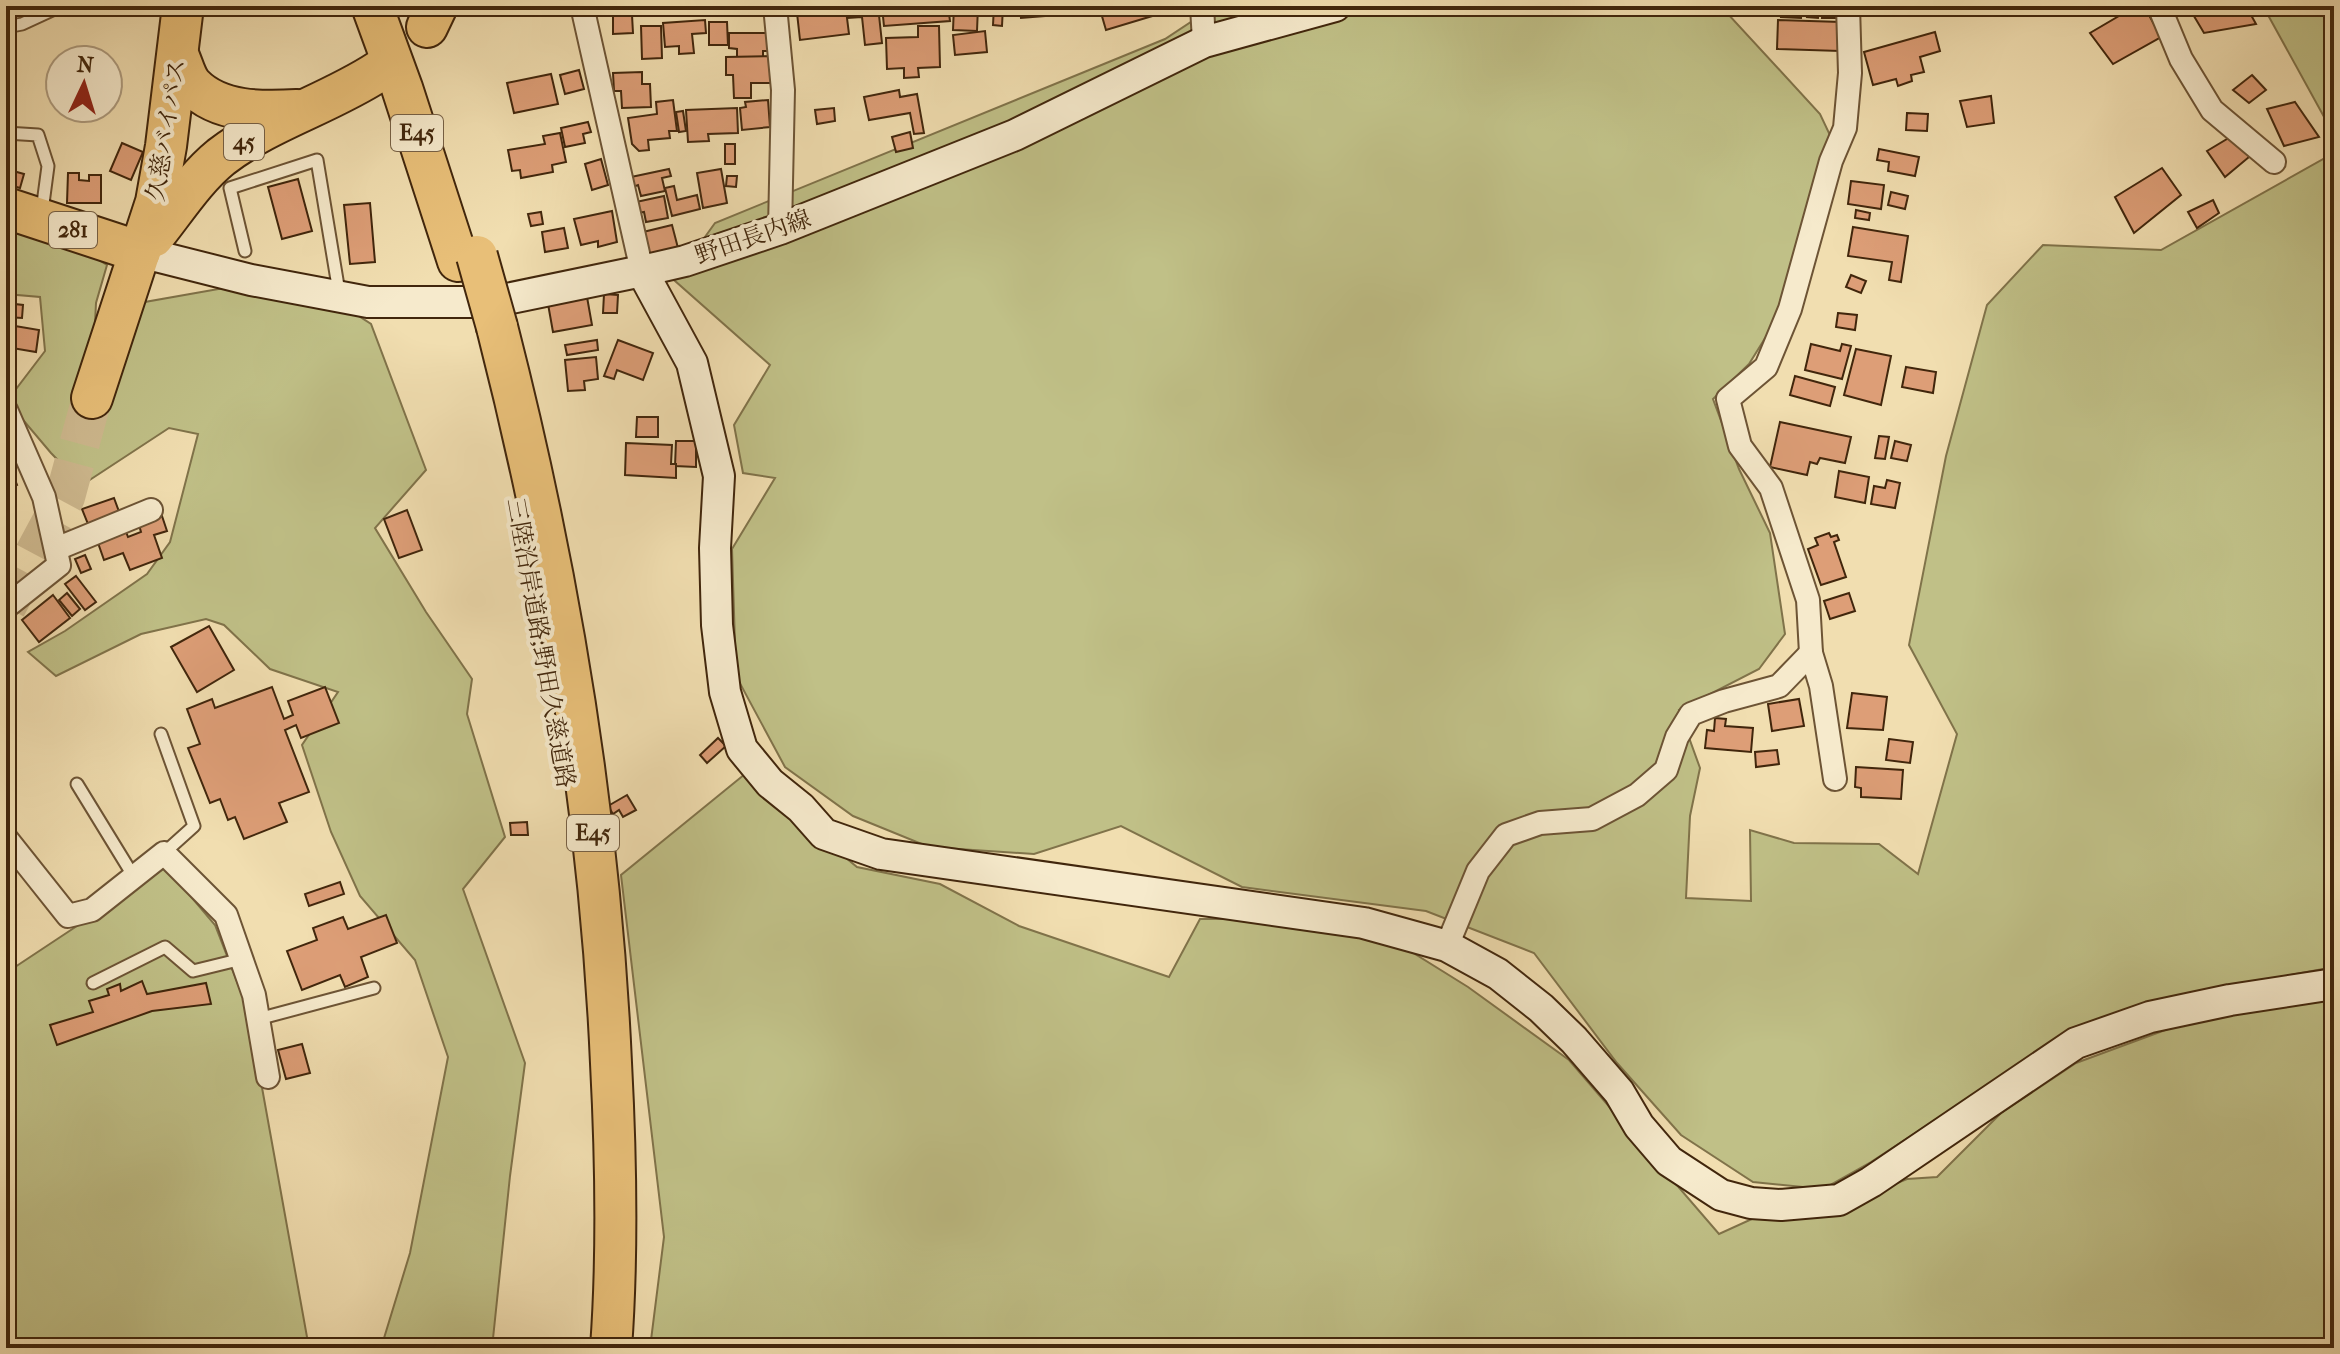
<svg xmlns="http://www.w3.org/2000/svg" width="2340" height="1354" font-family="'IM FELL French Canon','Noto Serif JP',serif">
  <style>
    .green { fill: #c0c087; stroke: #80734a; stroke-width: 2 }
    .building { fill: #dd9e77; stroke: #41260c; stroke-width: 2 }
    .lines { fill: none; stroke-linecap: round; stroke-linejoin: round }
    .highway-tunnel { stroke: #ceb98f; stroke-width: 40; stroke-dasharray: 40 20; stroke-linecap: butt }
    .lane-casing { stroke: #6d5435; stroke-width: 15 }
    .street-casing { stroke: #6d5435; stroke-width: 26 }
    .secondary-casing { stroke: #41260c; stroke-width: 34 }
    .highway-casing { stroke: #41260c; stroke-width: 44 }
    .lane { stroke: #f6eacc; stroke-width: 11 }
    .street { stroke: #f6eacc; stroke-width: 22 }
    .secondary { stroke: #f6eacc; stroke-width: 30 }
    .highway { stroke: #e8bf78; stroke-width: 40 }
    .highway-bridge-casing { stroke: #41260c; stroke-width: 44; stroke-linecap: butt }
    .highway-bridge { stroke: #e8bf78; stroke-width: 40 }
    .labels { text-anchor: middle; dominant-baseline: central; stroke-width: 8; stroke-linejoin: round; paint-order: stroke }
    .shield { fill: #f6eacc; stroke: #776146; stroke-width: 2 }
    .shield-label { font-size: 22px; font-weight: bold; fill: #41260c }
    .street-label { font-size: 24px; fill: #41260c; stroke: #f6eacc }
  </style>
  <rect width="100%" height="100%" fill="#f1deb0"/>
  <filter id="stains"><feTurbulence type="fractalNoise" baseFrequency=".0025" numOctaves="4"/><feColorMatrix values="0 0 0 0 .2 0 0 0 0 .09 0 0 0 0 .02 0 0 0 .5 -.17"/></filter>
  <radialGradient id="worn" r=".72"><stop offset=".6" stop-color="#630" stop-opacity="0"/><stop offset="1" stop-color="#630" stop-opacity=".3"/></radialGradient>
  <g class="green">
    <polygon points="1215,6 1712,6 1728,14 1820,114 1838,152 1808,269 1749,364 1713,399 1739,469 1770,533 1785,634 1759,669 1679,710 1700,768 1690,816 1686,898 1751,901 1750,830 1794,843 1879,844 1918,874 1957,734 1909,645 1946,456 1987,305 2043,245 2161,250 2334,153 2334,967 2197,992 2071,1031 1871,1162 1823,1189 1753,1182 1681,1135 1617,1063 1534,953 1426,911 1242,887 1121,826 1034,854 929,847 853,816 785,767 736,676 732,549 775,478 743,473 734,425 770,365 674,280 715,223 1165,39"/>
    <polygon points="2263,6 2334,6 2334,135"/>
    <polygon points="6,218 41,225 107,265 96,303 92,386 145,302 224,288 343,306 371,324 426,470 375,528 426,612 472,679 467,714 505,837 463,889 525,1063 510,1176 492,1348 381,1348 410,1253 448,1057 415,960 360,896 331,832 302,745 338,692 270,669 224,625 206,619 141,634 56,676 28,652 65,631 147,574 170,542 198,434 169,428 82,485 51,453 7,401 45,351 40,297 6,294"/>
    <polygon points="745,774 857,867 940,884 1019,926 1169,977 1200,919 1242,919 1394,941 1468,987 1569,1060 1719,1234 1754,1218 1812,1218 1907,1179 1937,1177 2001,1113 2076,1063 2206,1015 2334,997 2334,1348 650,1348 664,1237 621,875"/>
    <polygon points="166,867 215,925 248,1010 309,1348 6,1348 6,973"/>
  </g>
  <g class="building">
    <polygon points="6,6 36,6 37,9 6,14"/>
    <polygon points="788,6 878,6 882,43 865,45 862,17 847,18 849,34 800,40 797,13 789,13"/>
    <polygon points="948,6 950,21 884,26 882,7"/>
    <polygon points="954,6 978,6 977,31 953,30"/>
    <polygon points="994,6 1003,6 1002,26 993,25"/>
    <polygon points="1020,6 1056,6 1057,15 1021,18"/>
    <polygon points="1099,6 1157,6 1159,14 1106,30"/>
    <polygon points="1782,6 1802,6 1801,18 1781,17"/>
    <polygon points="1809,6 1819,6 1818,18 1807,17"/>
    <polygon points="1823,6 1838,6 1838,18 1822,18"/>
    <polygon points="2136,6 2144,6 2161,37 2113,64 2090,33"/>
    <polygon points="2188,6 2246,6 2256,24 2204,33"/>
    <polygon points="632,15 633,33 613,34 613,16"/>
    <polygon points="705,20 706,33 692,34 694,53 679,54 679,46 665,47 663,23"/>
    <polygon points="1778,20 1841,22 1840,51 1777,49"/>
    <polygon points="709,22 727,22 728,45 709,45"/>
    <polygon points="641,26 661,26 662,58 642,59"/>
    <polygon points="918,26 939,26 940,67 918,68 919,77 904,78 904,68 887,69 886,38 918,37"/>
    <polygon points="985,31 987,52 955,55 953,35"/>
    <polygon points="1935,32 1940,51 1920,57 1924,72 1911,75 1912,81 1898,86 1896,79 1873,85 1864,52"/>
    <polygon points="729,33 770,33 771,51 763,51 763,57 737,57 737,49 729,48"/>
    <polygon points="775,56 776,83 751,83 751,98 734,98 733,75 726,75 726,57"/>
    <polygon points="579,70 584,89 565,94 560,75"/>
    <polygon points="642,72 642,84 650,84 651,107 622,108 621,91 614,91 613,73"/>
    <polygon points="551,74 558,104 514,113 507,83"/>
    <polygon points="2252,75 2266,90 2249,103 2233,90"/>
    <polygon points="899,90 900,97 917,94 924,133 914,134 910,113 869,120 864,97"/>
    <polygon points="1991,96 1994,123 1967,127 1960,101"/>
    <polygon points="673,100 677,131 669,131 670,138 648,140 649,150 639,151 632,144 628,118 657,114 656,102"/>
    <polygon points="768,100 770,127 742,130 740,108 746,107 745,102"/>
    <polygon points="2295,102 2319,137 2284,146 2267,109"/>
    <polygon points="737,108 738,133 708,134 709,141 688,142 686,110"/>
    <polygon points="834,108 835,121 817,124 815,110"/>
    <polygon points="683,111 686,131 679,132 676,112"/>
    <polygon points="1907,113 1928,114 1927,131 1906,130"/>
    <polygon points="588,122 591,132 583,134 585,143 565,147 561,128"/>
    <polygon points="910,132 913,148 896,152 892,137"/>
    <polygon points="560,133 566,162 552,165 553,172 521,178 520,170 512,171 508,150 545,144 543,136"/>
    <polygon points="2237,133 2255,152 2225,177 2207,151"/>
    <polygon points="122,143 143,152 131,180 110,171"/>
    <rect x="725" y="144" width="10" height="20"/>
    <polygon points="1879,149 1919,157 1915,176 1888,171 1889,162 1877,160"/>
    <polygon points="601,159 608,185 592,190 585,164"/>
    <polygon points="2162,168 2181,195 2134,233 2115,197"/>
    <polygon points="6,169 24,174 20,188 6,184"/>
    <polygon points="669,169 671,176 662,178 665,191 641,196 638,185 633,187 631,177"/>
    <polygon points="721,169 727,203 703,208 697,173"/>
    <polygon points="68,173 79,173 79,180 89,181 89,175 101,175 101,203 67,203"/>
    <polygon points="727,176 737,176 736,187 726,186"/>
    <polygon points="298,179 312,231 282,239 268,187"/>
    <polygon points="1851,181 1884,185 1881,209 1848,204"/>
    <polygon points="674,186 677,200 697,195 700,209 672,216 665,188"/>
    <polygon points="1891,192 1908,196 1905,209 1888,205"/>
    <polygon points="664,196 668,218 646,222 644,212 638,213 636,202"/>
    <polygon points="2213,200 2219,213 2197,228 2188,212"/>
    <polygon points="370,203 375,262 350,264 344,205"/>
    <polygon points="1856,210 1870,213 1869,220 1855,218"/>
    <polygon points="612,211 617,242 598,247 598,241 581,245 574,219"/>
    <polygon points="541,212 543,224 531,226 528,214"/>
    <polygon points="672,225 678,248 649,255 643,232"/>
    <polygon points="1853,227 1908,236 1901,282 1889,280 1892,262 1848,256"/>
    <polygon points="564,228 568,248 545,252 542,232"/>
    <polygon points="1851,275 1866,281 1861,293 1846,287"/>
    <polygon points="604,294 618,295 617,313 603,313"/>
    <polygon points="587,297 592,325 553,332 548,304"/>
    <polygon points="6,303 23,305 22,318 6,317"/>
    <polygon points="1838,313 1857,315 1855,330 1836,327"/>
    <polygon points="15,326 39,330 36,352 6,347 7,339 12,340"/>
    <polygon points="597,340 598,350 567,355 565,345"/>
    <polygon points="618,340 653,353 643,380 617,370 614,379 604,376"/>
    <polygon points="1811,344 1840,351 1842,344 1851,346 1842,379 1805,370"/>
    <polygon points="1856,349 1891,356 1881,405 1844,395"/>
    <polygon points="596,357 598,379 584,381 585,390 568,391 565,360"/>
    <polygon points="1906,367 1936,372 1933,393 1902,387"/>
    <polygon points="1795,376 1835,387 1830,406 1790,395"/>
    <polygon points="637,417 658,417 658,437 636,437"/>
    <polygon points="1780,422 1851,437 1845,463 1820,458 1817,464 1810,462 1807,475 1770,467"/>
    <polygon points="1879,436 1889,437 1885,459 1875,458"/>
    <polygon points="676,441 696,441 696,467 675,466"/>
    <polygon points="1895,441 1911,445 1907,461 1891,458"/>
    <polygon points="626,443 672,445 671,464 676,464 676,478 625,475"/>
    <polygon points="11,469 17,485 6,489 6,471"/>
    <polygon points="1839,471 1869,477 1865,503 1835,497"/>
    <polygon points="1887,480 1900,483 1895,508 1871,504 1874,486 1885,488"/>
    <polygon points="114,498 121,517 90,529 82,509"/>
    <polygon points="407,510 422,550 399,558 384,519"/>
    <polygon points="162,516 167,531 154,535 162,558 130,570 123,553 104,560 97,540 125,529 128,537 141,532 139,525"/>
    <polygon points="1829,533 1831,537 1837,535 1839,540 1834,542 1846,577 1821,585 1808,549 1818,545 1815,538"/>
    <polygon points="85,555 91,569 81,573 75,559"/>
    <polygon points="76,576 96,602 85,610 65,584"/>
    <polygon points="67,593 80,609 72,616 59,600"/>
    <polygon points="1849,593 1855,611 1830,619 1824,601"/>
    <polygon points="53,595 70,618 39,642 22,620"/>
    <polygon points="209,626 234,670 197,692 171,647"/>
    <polygon points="272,687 284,719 293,715 288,701 325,687 339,723 301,738 296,725 285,730 309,792 279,803 287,822 244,839 235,817 228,820 220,799 210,803 188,748 200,744 187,709 212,699 215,708"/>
    <polygon points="1852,693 1887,697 1883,730 1847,728"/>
    <polygon points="1799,699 1804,726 1772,731 1768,704"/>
    <polygon points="1715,718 1726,719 1725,726 1753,728 1751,752 1705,748 1707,730 1714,731"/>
    <polygon points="718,738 726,746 707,763 700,755"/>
    <polygon points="1889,739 1913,742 1910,763 1886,760"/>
    <polygon points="1777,750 1779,764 1756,767 1755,752"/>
    <polygon points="1856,767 1903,770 1901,799 1861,797 1861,788 1855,787"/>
    <polygon points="627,795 636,810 623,817 619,810 613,814 608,806"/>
    <polygon points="527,822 528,835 511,835 510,823"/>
    <polygon points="340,882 344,894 309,906 305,894"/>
    <polygon points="386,915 397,943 361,957 368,977 345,987 340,975 302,990 287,951 317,940 313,928 343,917 348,929"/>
    <polygon points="142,981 147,994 206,983 211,1004 152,1011 57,1045 50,1025 93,1012 89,1001 109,995 107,989 120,984 121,991"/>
    <polygon points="302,1044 310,1073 286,1079 278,1050"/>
  </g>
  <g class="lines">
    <polyline class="highway-tunnel" points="6,607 65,497 92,398"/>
    <defs>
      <g id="lane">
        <polyline points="6,27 22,24 61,6"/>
        <polyline points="6,133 38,135 48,166 42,211"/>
        <polyline points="245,251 230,188 317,160 339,292"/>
        <polyline points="161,734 194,826 164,853"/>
        <polyline points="77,784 134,877"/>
        <polyline points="93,983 165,947 193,971 242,959"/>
        <polyline points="258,1019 374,988"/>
      </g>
      <g id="street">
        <polyline points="582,6 642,271"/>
        <polyline points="775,6 783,90 780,229"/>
        <polyline points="1202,6 1204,42"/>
        <polyline points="2159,6 2181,59 2212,110 2274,162"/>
        <polyline points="6,410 44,497 59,565 6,607"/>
        <polyline points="56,549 151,510"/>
        <polyline points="1835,779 1821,686 1811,653 1808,600 1771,488 1740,446 1728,399 1766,367 1790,309 1831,161 1845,128 1850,73 1848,6"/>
        <polyline points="6,838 68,916 92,910 164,853 226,915 254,995 268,1077"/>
        <polyline points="1447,946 1478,871 1506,835 1540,823 1592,819 1637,795 1666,770 1677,737 1691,714 1724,701 1779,686 1811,653"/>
      </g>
      <g id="secondary">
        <polyline points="140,252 251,280 368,302 492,302 642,271 685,261 780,229 1015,135 1204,42 1335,6"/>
        <polyline points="642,271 692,363 719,476 715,548 717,625 725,692 742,749 770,783 801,808 824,834 881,854 1364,923 1447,946 1498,974 1541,1008 1574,1040 1619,1092 1639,1126 1669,1161 1721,1195 1751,1203 1781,1205 1839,1200 1871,1182 2076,1043 2150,1017 2230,1000 2334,984"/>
      </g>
      <g id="highway">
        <polyline points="372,6 402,88 458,261"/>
        <polyline points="427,27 437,6"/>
        <path d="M179,57C183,66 186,79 193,86C219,113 263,112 297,110"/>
        <polyline points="6,208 140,252"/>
        <path d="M153,237C175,210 194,179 221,157C269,120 329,104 379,71"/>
        <path d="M497,327C559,569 600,814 611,1063C616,1158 618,1253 611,1348"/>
        <polyline points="92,398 156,202 166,146 183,6"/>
      </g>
    </defs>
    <use href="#lane" class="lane-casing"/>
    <use href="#street" class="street-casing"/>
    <use href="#secondary" class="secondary-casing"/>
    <use href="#highway" class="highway-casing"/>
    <use href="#lane" class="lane"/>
    <use href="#street" class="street"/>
    <use href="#secondary" class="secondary"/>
    <use href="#highway" class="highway"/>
    <defs>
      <polyline id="highway-bridge" points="477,256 497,327"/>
    </defs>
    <use href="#highway-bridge" class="highway-bridge-casing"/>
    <use href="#highway-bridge" class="highway-bridge"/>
  </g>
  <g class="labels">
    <g class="shield">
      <rect x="391" y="115" width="52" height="36" rx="6"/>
      <rect x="224" y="124" width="40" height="36" rx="6"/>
      <rect x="49" y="212" width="48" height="36" rx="6"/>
      <rect x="567" y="815" width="52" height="36" rx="6"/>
    </g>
    <g class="shield-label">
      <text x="417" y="133">E45</text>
      <text x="244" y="142">45</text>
      <text x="73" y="230">281</text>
      <text x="593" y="833">E45</text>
    </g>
    <g class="street-label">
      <text transform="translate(166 130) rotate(-81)">久慈バイパス</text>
      <text transform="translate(753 237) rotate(-19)">野田長内線</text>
      <text transform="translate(541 643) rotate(80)">三陸沿岸道路;野田久慈道路</text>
    </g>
  </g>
  <rect width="2340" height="1354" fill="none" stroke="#f1deb0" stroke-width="32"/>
  <rect x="8" y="8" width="2324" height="1338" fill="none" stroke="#41260c" stroke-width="4"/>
  <rect x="16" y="16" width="2308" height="1322" fill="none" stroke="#41260c" stroke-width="2"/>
  <g transform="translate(84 84) rotate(4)"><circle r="38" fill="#f6eacc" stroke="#ae9c7f" stroke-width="2"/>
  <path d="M0-6L14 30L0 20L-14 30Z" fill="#8f2418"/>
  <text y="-12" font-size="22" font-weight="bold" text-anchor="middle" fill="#41260c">N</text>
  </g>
  <rect width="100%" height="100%" filter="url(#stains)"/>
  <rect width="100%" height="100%" fill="url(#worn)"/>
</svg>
